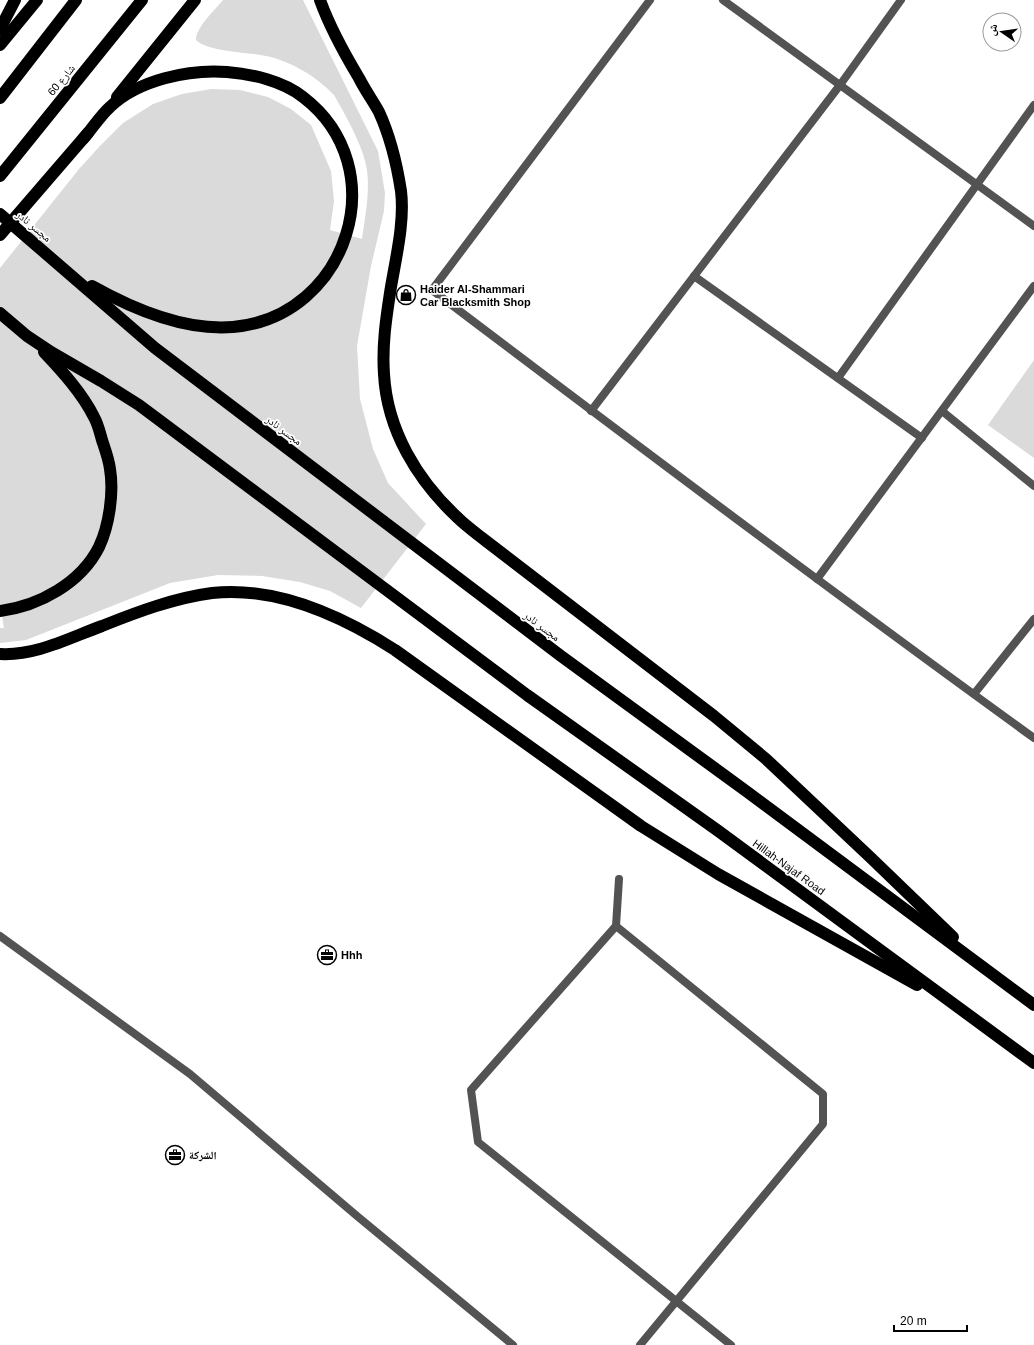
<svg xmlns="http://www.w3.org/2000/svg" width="1034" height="1345" font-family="Helvetica,'Noto Naskh Arabic',sans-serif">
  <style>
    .green { fill: #dadada }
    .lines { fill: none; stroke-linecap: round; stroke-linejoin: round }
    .street { stroke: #535353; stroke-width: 8 }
    .highway { stroke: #000; stroke-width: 12 }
    .labels { text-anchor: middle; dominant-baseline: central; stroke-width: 3.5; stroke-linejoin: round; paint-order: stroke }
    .street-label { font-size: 11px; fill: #000; stroke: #fff }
    .poi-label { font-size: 11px; font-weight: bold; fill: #000; stroke: #fff; text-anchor: start }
  </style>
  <rect width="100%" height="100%" fill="#fff"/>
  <g class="green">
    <path d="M223,0H303L378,151L385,193L384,211L371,266L357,346L360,399L373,449L388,483L426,524L361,608L330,591L300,582L262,576L218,575L170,583L26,640L0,643V628H4L0,604V268L79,169L99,147L123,123L153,104L182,94L211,89L240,90L268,97L291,109L311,125L331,171L334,201L330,230L362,239C365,217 370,193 367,170C364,150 352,128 343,111C340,106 337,100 334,95C317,77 291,61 266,56C248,52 208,52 196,40C196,27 215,10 223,0Z"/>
    <polygon points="1034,360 1034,458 988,425"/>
  </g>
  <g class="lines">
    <g class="street">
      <path d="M650,0L432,290C631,441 831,591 1034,738"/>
      <polyline points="723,0 1034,226"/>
      <polyline points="694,276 922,438"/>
      <polyline points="838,378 1034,105"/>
      <polyline points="591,411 840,85 901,0"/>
      <polyline points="942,411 1034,486"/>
      <polyline points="817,579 1034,286"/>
      <polyline points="974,694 1034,619"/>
      <polyline points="619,879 616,926 471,1090 478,1142 731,1345"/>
      <polyline points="616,926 823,1094 823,1124 640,1345"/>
      <polyline points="0,936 190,1074 357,1216 513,1345"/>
    </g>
    <g class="highway">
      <path d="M320,0C330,28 344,53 359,78C365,90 373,101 379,112C390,136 397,165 401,191C405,223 395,261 390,293C386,319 382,346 384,374C387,430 417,480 458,518C466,526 476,533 486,541L714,716L766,759L870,857L953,937"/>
      <polyline points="0,29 15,0"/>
      <polyline points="0,45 37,0"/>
      <polyline points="117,97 195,0"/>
      <polyline points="0,98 76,0"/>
      <path d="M83,139C92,129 100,116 110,107C138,80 189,69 227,72C252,74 283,81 303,97C396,168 348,317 233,327C185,331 133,309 92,286"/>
      <polyline points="0,176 142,0"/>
      <polyline points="0,214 155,348 561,656 746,791 1034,1005"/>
      <polyline points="0,235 88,133"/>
      <polyline points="0,313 27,336 51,352 101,381 139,405 527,695 717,830 1034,1063"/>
      <path d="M0,611C39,606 81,583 99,547C109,526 114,493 110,469C109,460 105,449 102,440C100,433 98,424 94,417C82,393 62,371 44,352"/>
      <path d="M0,654C36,656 69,638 102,626C137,612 174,598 212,593C276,586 342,616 395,650L641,826L718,874L917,985"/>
    </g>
  </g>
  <defs>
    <symbol id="shop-ring" viewBox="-11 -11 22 22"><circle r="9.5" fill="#fff" stroke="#000" stroke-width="1.5"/><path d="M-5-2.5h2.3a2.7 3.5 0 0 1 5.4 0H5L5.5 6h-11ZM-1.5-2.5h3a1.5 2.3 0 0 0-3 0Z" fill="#000"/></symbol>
    <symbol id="office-ring" viewBox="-11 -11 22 22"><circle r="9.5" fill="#fff" stroke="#000" stroke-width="1.5"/><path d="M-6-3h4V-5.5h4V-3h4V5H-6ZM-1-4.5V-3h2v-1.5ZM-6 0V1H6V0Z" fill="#000"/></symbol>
  </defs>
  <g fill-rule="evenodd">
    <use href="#shop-ring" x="395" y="284" width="22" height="22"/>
    <use href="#office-ring" x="316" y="944" width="22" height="22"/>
    <use href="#office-ring" x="164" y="1144" width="22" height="22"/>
  </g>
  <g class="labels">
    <g class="street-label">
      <text transform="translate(61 80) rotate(-51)">شارع 60</text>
      <text transform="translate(34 226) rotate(40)">مجسر نادر</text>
      <text transform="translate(284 430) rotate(37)">مجسر نادر</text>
      <text transform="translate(542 626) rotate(37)">مجسر نادر</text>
      <text transform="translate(789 867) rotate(36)">Hillah-Najaf Road</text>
    </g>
    <g class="poi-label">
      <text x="420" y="289">Haider Al-Shammari<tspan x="420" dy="13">Car Blacksmith Shop</tspan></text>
      <text x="341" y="955">Hhh</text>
      <text x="189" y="1155">الشركة</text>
    </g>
  </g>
  <g transform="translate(1002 32) rotate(283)"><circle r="19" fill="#ffffff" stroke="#999999"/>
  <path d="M0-3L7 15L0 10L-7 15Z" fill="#000000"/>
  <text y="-6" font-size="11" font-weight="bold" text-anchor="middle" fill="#000000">ش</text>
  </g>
  <path d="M894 1325v6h73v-6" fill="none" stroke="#000000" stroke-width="2"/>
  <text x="900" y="1325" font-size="12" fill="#000000" stroke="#ffffff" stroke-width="3" paint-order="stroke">20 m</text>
</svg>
